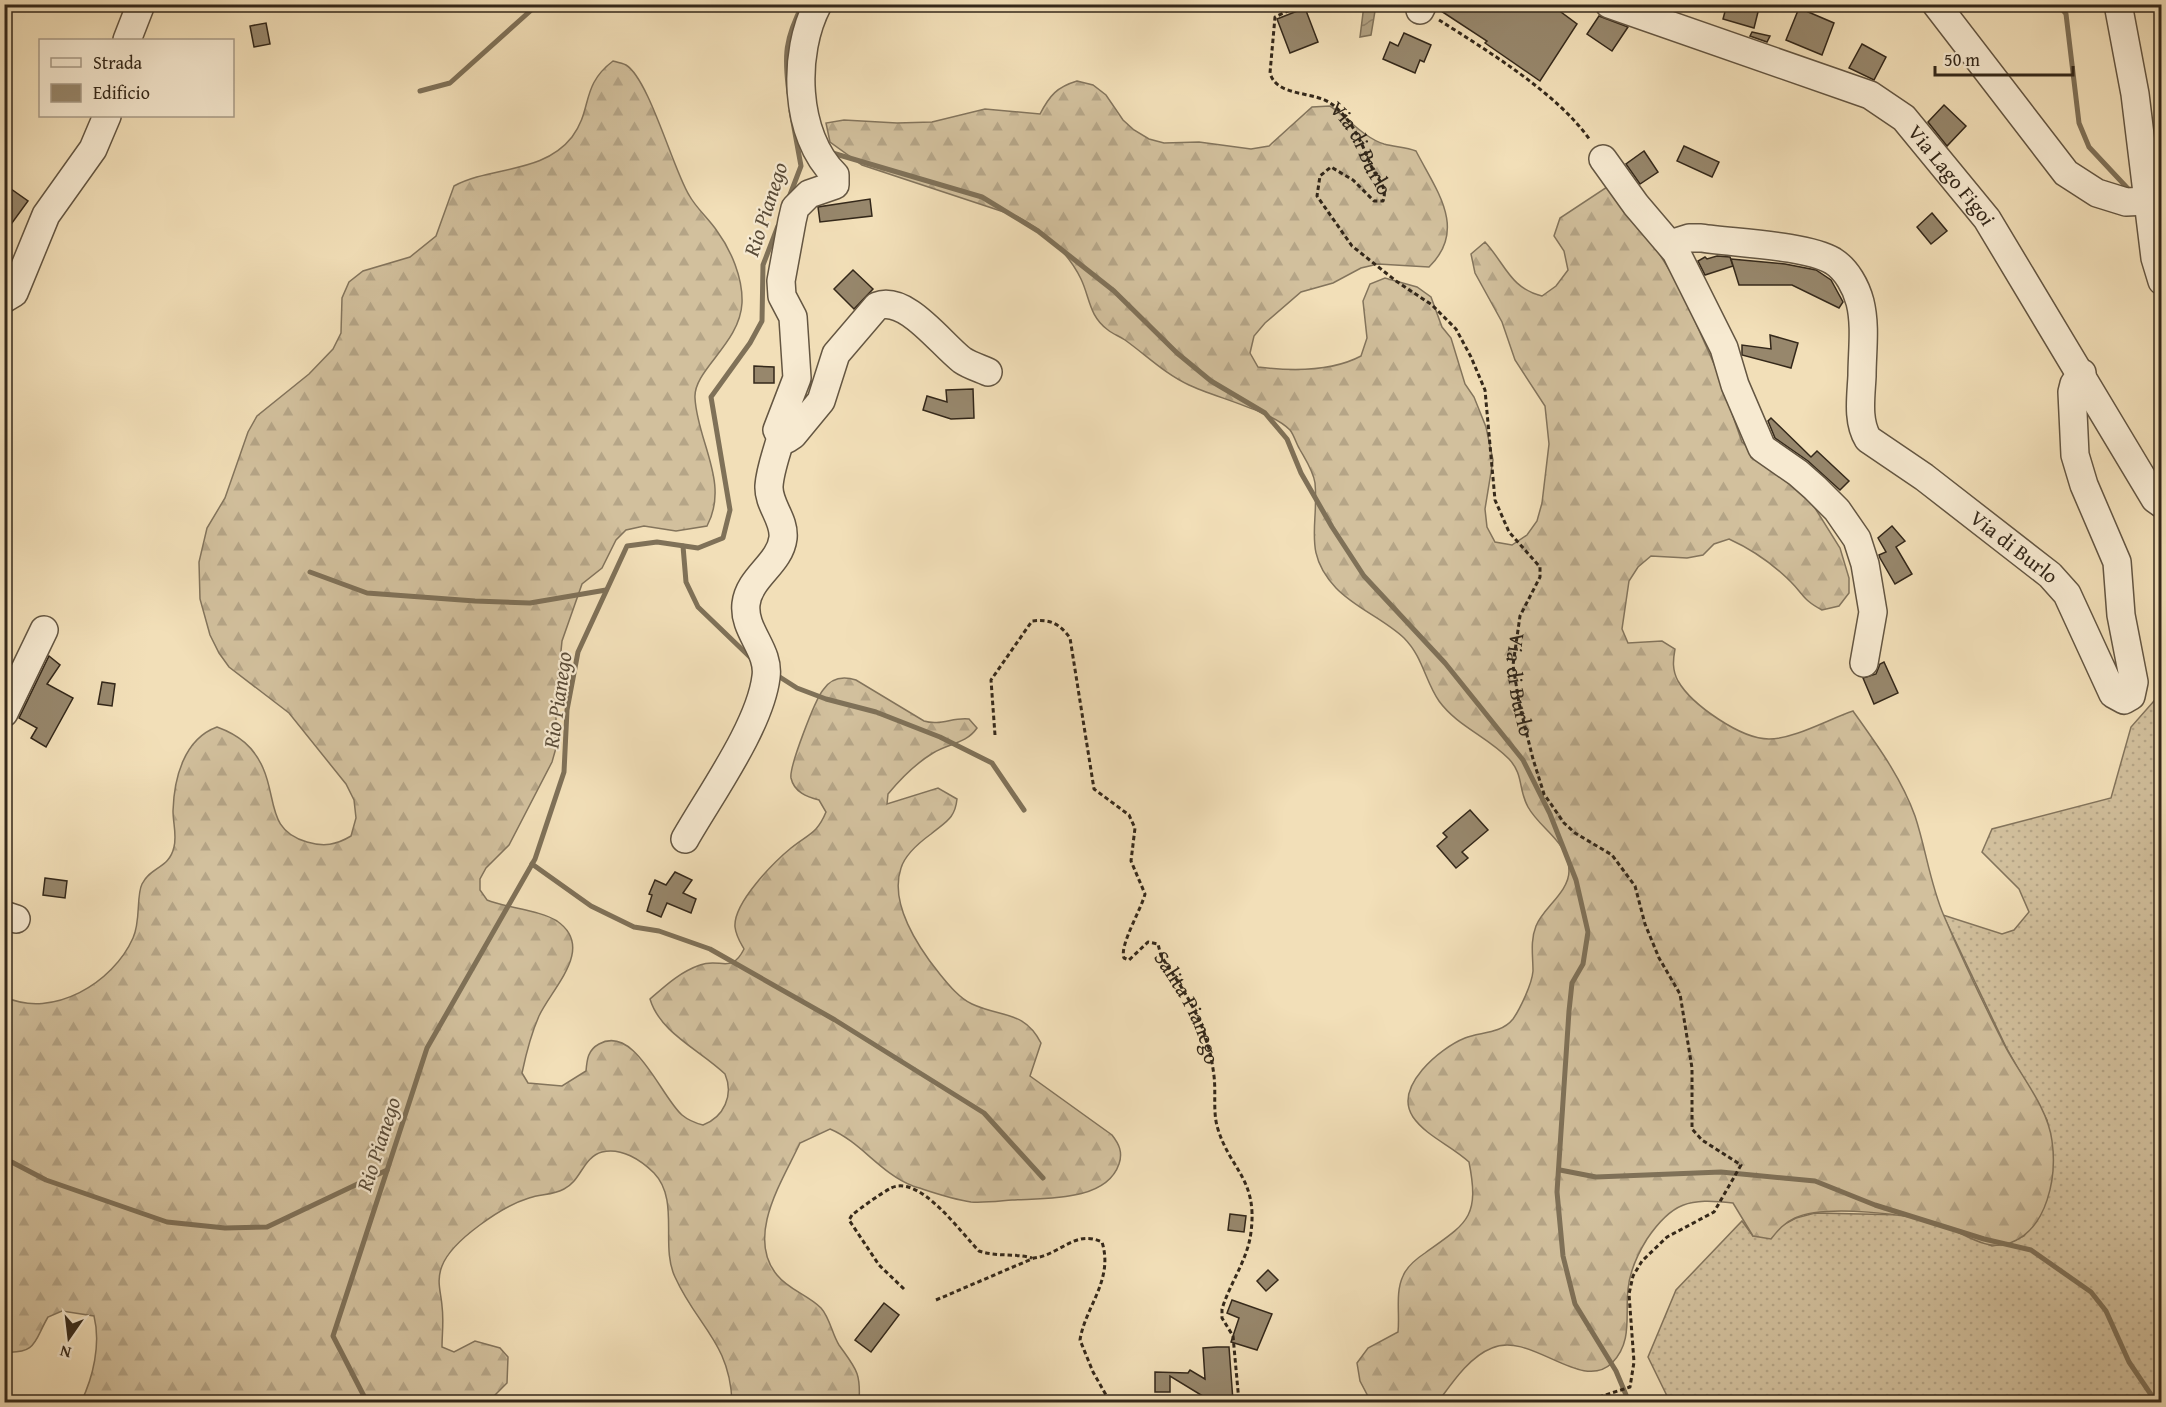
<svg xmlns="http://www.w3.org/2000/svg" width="2166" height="1407" viewBox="0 0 2166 1407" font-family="'Gentium Book Plus',serif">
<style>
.grass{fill:url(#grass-dots);stroke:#83745c;stroke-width:1.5}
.forest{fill:url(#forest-firs);stroke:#83745c;stroke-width:1.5}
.water{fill:url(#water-waves);stroke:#7f7158;stroke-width:1.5}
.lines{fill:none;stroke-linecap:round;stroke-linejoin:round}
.stream{stroke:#7f7158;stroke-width:5}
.building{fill:#97876c;stroke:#34281a;stroke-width:1.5}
.minor-casing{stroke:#645642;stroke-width:30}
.path{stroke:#34281a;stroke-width:3;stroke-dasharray:4.5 3;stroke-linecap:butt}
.minor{stroke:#f7ead1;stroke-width:27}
.labels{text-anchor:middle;stroke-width:4.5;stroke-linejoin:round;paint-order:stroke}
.street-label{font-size:21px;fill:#34281a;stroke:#f7ead1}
.water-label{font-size:22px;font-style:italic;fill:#5a4c39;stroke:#f7ead1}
</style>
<defs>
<pattern id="grass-dots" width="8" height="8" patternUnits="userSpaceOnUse" patternTransform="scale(1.5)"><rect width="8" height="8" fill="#d2c09d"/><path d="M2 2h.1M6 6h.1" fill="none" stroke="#b5a587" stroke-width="1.8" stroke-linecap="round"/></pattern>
<pattern id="forest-firs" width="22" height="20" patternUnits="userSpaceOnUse" patternTransform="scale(1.5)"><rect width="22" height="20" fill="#d2c09d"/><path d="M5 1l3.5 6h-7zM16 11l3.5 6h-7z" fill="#b5a587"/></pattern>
<pattern id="water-waves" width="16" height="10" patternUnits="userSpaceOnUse" patternTransform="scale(1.5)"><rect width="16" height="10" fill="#b1a182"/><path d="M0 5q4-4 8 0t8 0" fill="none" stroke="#91836a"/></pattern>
</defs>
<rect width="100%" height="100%" fill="#f2dfb8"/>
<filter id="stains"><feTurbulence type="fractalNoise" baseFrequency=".00333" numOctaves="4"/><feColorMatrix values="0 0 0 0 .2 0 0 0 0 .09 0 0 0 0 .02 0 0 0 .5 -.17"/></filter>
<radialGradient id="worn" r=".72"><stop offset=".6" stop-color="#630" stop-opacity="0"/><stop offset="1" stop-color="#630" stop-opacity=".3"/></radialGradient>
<!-- grass -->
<path class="grass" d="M2161 693V1402H1670L1648 1357 1676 1290 1742 1221 1753 1236 1781 1226 1796 1218 1815 1213 1906 1215 1942 1225 1992 1246 2009 1243 2024 1236 2035 1222 2053 1155 2047 1120 2006 1047 1943 915 2002 934 2014 930 2029 912 2019 889 1982 852 1992 829 2111 798 2131 727Z"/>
<!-- forest -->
<g class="forest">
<path d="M613 61C617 62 622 63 626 65 649 79 673 169 689 195 696 208 709 219 717 231 731 250 743 278 742 303 740 344 693 370 695 398 697 441 730 483 707 526L676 531 644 526 626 530 616 540 602 568 582 584 562 641 556 701V748L552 762 509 845 486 868 480 879V890L487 900C506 908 540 910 557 921 596 948 552 988 539 1016 531 1034 526 1054 522 1073L528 1083 562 1086 586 1071C587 1059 588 1050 599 1044 635 1024 661 1097 682 1115 688 1120 695 1123 703 1125 724 1117 734 1095 725 1074 700 1050 660 1033 650 999 666 985 680 972 700 965 720 957 731 975 744 949 740 942 736 936 735 927 733 903 774 862 791 848 808 834 817 834 826 812L819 800C807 797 794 792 791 778 789 767 815 700 823 690 831 678 843 676 856 680L924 721C940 726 953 717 969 719L977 728C966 744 949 743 933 753 915 764 902 777 888 794L887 804 938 788 957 799C955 819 945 822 931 834 920 842 905 855 901 868 889 903 918 947 939 973 948 984 959 998 972 1004 1002 1018 1024 1010 1041 1043L1030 1076 1112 1135C1119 1144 1123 1152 1119 1164 1106 1202 1045 1198 1012 1200 999 1201 984 1203 971 1202 951 1199 932 1192 913 1186 881 1174 861 1142 830 1129L800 1143C783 1180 745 1236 777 1275 789 1290 808 1295 821 1308 830 1318 832 1334 839 1345 856 1369 861 1372 859 1402H732C730 1343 697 1326 675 1277 660 1246 680 1200 654 1173 641 1160 621 1147 602 1152 583 1157 581 1181 564 1189 553 1195 541 1194 529 1198 503 1206 452 1240 442 1266 436 1281 441 1292 442 1306 444 1320 442 1334 442 1347L454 1352 475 1341 500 1348 508 1357 507 1383 488 1402H81C93 1378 101 1344 94 1316L62 1311 48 1317C34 1341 37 1354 5 1352V997C53 1019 113 983 133 938 141 921 136 896 142 884 151 866 169 869 174 847 177 835 173 823 173 811 174 778 184 739 217 727 239 735 254 747 263 768 277 799 267 831 307 842 324 847 336 845 351 836L356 818 354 800 346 784 289 713 229 667 219 653 210 635 200 599 199 562 207 528 225 498 248 432 257 416 309 374 333 349 341 333 342 298 349 282 363 271 410 257 436 236 454 186C491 166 543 174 572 137 593 109 580 86 613 61Z"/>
<path d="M1077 81 1093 85 1106 95 1123 120 1134 130 1149 139 1164 143 1199 142 1251 149 1269 146 1312 107 1330 106C1347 117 1364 138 1384 144 1395 147 1406 147 1416 151 1436 190 1468 229 1429 267L1378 264 1361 268 1333 283 1301 292 1265 323 1254 336 1250 353 1258 367C1291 371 1331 372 1361 356L1367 338 1363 301 1370 284 1385 278 1417 287 1431 297 1442 327 1451 338 1465 384 1474 397 1486 427 1493 460 1485 509 1487 527 1495 542 1512 545 1527 535 1537 521 1542 503 1549 444 1545 406 1515 360 1502 322 1475 273 1471 254 1485 242C1506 265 1510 288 1542 296L1556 286 1568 270 1564 251 1554 236 1560 218 1607 187 1643 228 1679 285 1718 373 1742 442 1793 483 1815 508 1840 548 1849 578V593L1839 606 1822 610C1803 600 1804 595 1791 582 1773 564 1751 549 1729 539L1714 544 1703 555 1687 558 1651 556 1638 567 1629 581 1622 629 1628 643 1662 641 1675 649C1673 660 1672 670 1678 681 1692 705 1741 739 1769 739 1794 739 1829 719 1853 711 1877 745 1901 777 1915 816 1926 849 1930 884 1944 916 1963 961 1984 1005 2006 1048 2021 1076 2048 1108 2052 1141 2057 1176 2048 1229 2010 1243 1986 1252 1964 1233 1942 1225 1911 1214 1825 1204 1795 1218 1784 1223 1778 1230 1771 1239L1753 1236 1733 1203C1689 1198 1672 1202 1647 1239 1637 1255 1630 1270 1628 1289 1625 1315 1633 1342 1612 1363 1581 1393 1531 1331 1492 1348 1469 1357 1452 1383 1438 1402H1371L1360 1381 1357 1363 1368 1348 1398 1332C1400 1314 1395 1293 1403 1276 1407 1266 1416 1259 1425 1253 1467 1223 1480 1218 1469 1162 1452 1146 1426 1136 1413 1117 1393 1087 1440 1048 1465 1038 1480 1032 1501 1034 1513 1019 1520 1009 1532 984 1533 971 1533 956 1530 941 1536 926 1543 908 1569 892 1569 871 1569 842 1540 829 1528 807 1518 789 1524 775 1509 759 1488 737 1457 726 1439 701 1425 681 1423 657 1404 638 1384 619 1355 608 1336 588 1302 552 1319 526 1315 483 1313 470 1305 459 1299 448 1296 443 1294 435 1290 430 1272 411 1214 397 1189 385 1165 374 1146 355 1125 340 1119 336 1113 334 1108 330 1089 316 1090 298 1081 279 1068 252 1043 230 1016 216L862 165 830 142 826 123 844 120 897 123 932 122 985 109 1040 114C1050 95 1057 87 1077 81Z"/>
</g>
<!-- water -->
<path class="water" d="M1364 5H1376L1371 35 1360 37Z"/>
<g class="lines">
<!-- stream -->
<g class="stream">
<path d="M2058 4 2066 14 2079 123 2089 147 2132 193"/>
<path d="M420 91 450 83 538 4"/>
<path d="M789 93C784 55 785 39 803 4"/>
<path d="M829 152 982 197 1038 231 1114 291 1177 353 1211 381 1265 413 1287 439 1301 473 1332 527 1364 576 1445 663 1523 760 1550 814 1576 880 1588 932 1583 964 1572 983 1569 1011 1557 1192 1563 1256 1575 1304 1616 1371 1629 1402"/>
<path d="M788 200 801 166 791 111"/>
<path d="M683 546 686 582 698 607 752 659"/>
<path d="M310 572 367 593 475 601 530 603 606 590"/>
<path d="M775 674 797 688 826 699 876 712 940 737 992 763 1024 810"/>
<path d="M532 864 591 906 634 927 659 931 710 949 835 1020 984 1113 1043 1178"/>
<path d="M4 1158 46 1180 167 1222 225 1228 267 1227 387 1170"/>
<path d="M1560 1170 1596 1177 1721 1172 1815 1181 1875 1205 1984 1239 2031 1250 2091 1292 2106 1311 2129 1362 2156 1402"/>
<path d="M367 1402 333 1336 427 1048 535 859 564 772 567 710 578 652 627 546 657 542 698 548 723 538 730 510 711 397 750 343 762 321 763 265 778 226"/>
</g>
</g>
<!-- building -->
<g class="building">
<path d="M1438 4H1550L1577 24 1540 81 1485 43 1487 41 1438 9Z"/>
<path d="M1727 4H1760L1754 28 1723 19Z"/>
<path d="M1305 8 1318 42 1290 53 1277 19Z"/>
<path d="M1799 8 1834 23 1822 55 1786 40Z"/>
<path d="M1599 16 1628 27 1612 51 1587 34Z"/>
<path d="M266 23 270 44 254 47 250 26Z"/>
<path d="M1752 32 1770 36 1767 42 1750 36Z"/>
<path d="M1404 33 1431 45 1424 62 1420 60 1415 73 1383 59 1390 42 1398 46Z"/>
<path d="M1862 44 1886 57 1874 80 1849 68Z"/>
<path d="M1944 105 1966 126 1947 146 1928 122Z"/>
<path d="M1684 146 1719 162 1712 177 1677 161Z"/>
<path d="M1644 151 1658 172 1640 184 1626 164Z"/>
<path d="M4 184 28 201 4 234Z"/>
<path d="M870 199 872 216 820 222 818 207Z"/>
<path d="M1932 213 1947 231 1931 244 1917 227Z"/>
<path d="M1717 256 1730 257 1733 266 1705 275 1698 261 1705 257 1707 259Z"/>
<path d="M1731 259 1785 264 1816 270 1831 280 1843 302 1839 308 1792 285H1739Z"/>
<path d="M853 270 873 289 854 309 834 289Z"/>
<path d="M1770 335 1798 343 1791 368 1742 355V345L1771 349Z"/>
<path d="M754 366 774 367V383H754Z"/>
<path d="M973 389 974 418 951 419 923 410 927 396 947 402 946 390Z"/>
<path d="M1771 418 1811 457 1817 451 1849 481 1840 490 1808 461 1775 438 1768 421Z"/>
<path d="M1892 526 1905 541 1896 547 1912 574 1895 584 1880 558 1879 555 1886 552 1878 538Z"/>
<path d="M49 656 60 665 47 684 73 698 46 747 31 738 37 728 19 718Z"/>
<path d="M1884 662 1898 693 1874 704 1863 678 1876 674 1880 664Z"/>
<path d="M102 682 115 684 112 706 98 704Z"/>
<path d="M1470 810 1488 830 1462 852 1468 858 1456 868 1437 846 1447 837 1443 833Z"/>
<path d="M675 872 692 880 683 893 696 899 691 913 667 903 661 917 647 911 652 895 649 894 655 880 666 885Z"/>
<path d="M45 878 67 881 65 898 43 895Z"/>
<path d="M1230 1214 1246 1216 1244 1232 1228 1230Z"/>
<path d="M1268 1270 1278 1280 1266 1291 1257 1281Z"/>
<path d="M1232 1300 1272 1314 1257 1350 1231 1342 1239 1318 1227 1313Z"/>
<path d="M884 1303 899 1315 871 1352 855 1340Z"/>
<path d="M1217 1347H1229L1233 1401 1206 1402V1398L1170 1376V1392H1155V1372L1188 1373 1190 1370 1205 1379 1203 1348Z"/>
</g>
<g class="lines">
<!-- minor casing -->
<g class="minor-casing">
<g id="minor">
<path d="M818 4C792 53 794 135 835 175V185L809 194 795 208 792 221 781 281 782 296 793 317 797 378 777 430 781 437 787 439 793 435 821 401 836 354 877 306C906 295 940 343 962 360 969 365 979 368 988 372"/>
<path id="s3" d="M1609 4 1870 95 1904 118 1987 219 2155 499 2162 504"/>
<path d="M1936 4 2066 173 2097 193 2126 202 2148 201"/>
<path d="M2118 4 2135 94 2155 258 2162 281"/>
<path d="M1420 10 1423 4"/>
<path d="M127 40 141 4"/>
<path d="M1603 159 1636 205 1676 252 1724 348 1735 385 1762 448 1798 473 1815 488 1837 510 1857 539 1865 564 1873 612 1864 663"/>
<path id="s4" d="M1670 244 1689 238H1701C1734 243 1806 245 1833 261 1847 270 1856 287 1860 302 1866 326 1862 352 1862 376 1861 397 1857 421 1868 439L1924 477 2050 575 2067 594 2113 694 2124 700 2131 696 2134 682 2121 615 2117 562 2084 485 2075 455 2072 392 2074 384 2082 373"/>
<path d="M4 299 14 293 46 215 93 149 107 116"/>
<path d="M4 713 44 630"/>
<path d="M685 839C710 795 760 726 766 677 770 650 743 631 746 604 749 577 780 564 783 538 785 519 768 505 769 486 770 470 777 452 781 437"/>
<path d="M4 915 16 919"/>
</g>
</g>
<!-- path -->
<g class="path">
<path id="s1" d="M1303 4 1275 17 1270 73C1277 98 1315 90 1333 105 1354 122 1362 144 1372 168 1378 180 1388 187 1383 201H1374L1353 180 1331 167 1320 176 1317 196 1352 246 1396 281 1432 305 1456 329 1471 357 1485 390 1495 500 1509 532 1540 567V577L1520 616 1513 665 1519 703 1533 759 1544 794 1564 823 1575 833 1612 855 1635 886 1645 924 1659 958 1680 994 1692 1068V1129L1702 1140 1741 1165 1714 1212 1667 1237 1642 1261 1633 1276 1629 1294 1634 1362 1630 1387 1584 1402"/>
<path d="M1318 4 1334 9 1350 4"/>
<path d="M1439 20C1488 51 1558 94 1590 140"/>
<path id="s2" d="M995 735 991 680 1032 621C1050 619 1059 623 1070 638L1094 789 1129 815 1135 828 1131 861 1145 894C1141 910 1119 946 1124 958L1129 960 1148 942 1158 944 1161 956C1189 998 1208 1026 1214 1076 1216 1092 1213 1110 1217 1126 1229 1169 1258 1178 1251 1232 1248 1259 1230 1283 1222 1309V1318L1233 1336 1239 1402"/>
<path d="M904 1289 879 1265 849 1220 852 1215C862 1207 880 1194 891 1188 920 1174 961 1233 979 1251 996 1257 1014 1253 1032 1258"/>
<path d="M936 1300 1034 1258C1060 1255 1075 1229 1102 1242 1114 1280 1085 1307 1080 1340L1093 1372 1110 1402"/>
</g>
<!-- minor -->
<use href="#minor" class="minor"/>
</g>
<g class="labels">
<!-- street labels -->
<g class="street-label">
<text dy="7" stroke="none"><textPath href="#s1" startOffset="213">Via di Burlo</textPath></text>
<text dy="7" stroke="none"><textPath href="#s3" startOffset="392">Via Lago Figoi</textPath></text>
<text dy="7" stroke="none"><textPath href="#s4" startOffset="537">Via di Burlo</textPath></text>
<text dy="7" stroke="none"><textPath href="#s1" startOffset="948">Via di Burlo</textPath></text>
<text dy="7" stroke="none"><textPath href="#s2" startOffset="632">Salita Pianego</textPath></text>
</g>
<!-- water labels -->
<g class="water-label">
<text transform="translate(765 209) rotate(-72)" y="8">Rio Pianego</text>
<text transform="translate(557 700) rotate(-82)" y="8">Rio Pianego</text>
<text transform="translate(378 1144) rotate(-72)" y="8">Rio Pianego</text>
</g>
</g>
<!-- margin -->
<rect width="2166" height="1407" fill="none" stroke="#f2dfb8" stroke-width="24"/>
<rect x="6" y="6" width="2154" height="1395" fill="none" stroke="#34281a" stroke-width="3"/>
<rect x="12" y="12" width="2142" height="1383" fill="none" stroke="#34281a" stroke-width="1.5"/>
<!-- legend -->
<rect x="39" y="39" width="195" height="78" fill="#f7ead1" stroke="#a99c88" stroke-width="1.5"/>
<rect x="51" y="58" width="30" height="9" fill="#f7ead1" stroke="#a99c88" stroke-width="1.5"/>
<text x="93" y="69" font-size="18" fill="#34281a">Strada</text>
<rect x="51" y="84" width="30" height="18" fill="#97876c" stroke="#a99c88" stroke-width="1.5"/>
<text x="93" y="99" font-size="18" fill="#34281a">Edificio</text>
<!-- north arrow -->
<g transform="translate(69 1338) rotate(194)" stroke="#f7ead1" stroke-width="4.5" paint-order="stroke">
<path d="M0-4.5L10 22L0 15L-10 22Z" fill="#34281a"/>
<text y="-9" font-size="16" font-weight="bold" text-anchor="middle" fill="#34281a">N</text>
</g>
<!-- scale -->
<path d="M1935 66v9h138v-9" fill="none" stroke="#34281a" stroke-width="3"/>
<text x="1944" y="66" font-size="18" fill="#34281a" stroke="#f7ead1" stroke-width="4.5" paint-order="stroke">50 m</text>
<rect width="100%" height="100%" filter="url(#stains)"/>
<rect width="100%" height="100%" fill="url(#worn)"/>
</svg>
